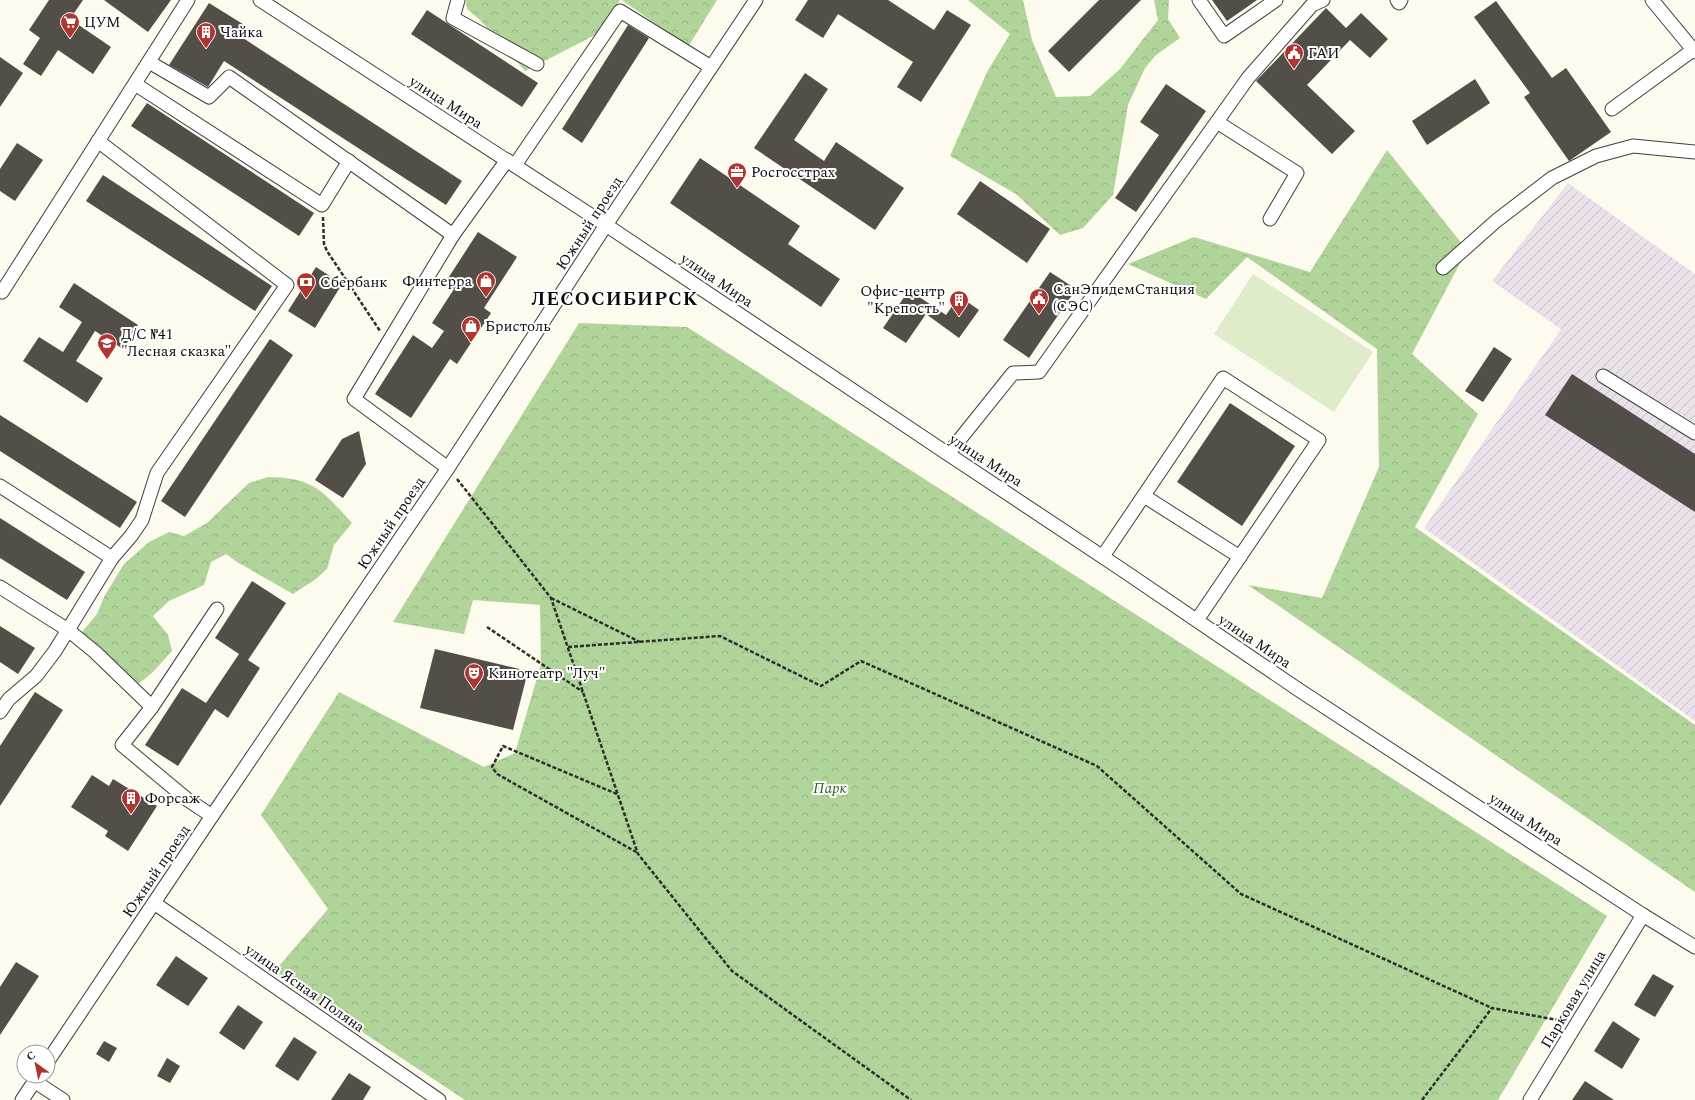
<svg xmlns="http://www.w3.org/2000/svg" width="1695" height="1100" viewBox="0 0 1695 1100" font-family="Spectral,serif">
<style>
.industrial{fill:url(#industrial-furrows)}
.forest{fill:url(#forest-crowns)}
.pitch{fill:#deecca}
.building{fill:#544e49}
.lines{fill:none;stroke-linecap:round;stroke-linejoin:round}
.minor-casing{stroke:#3f3f3f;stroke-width:15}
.path{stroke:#2e2e2e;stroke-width:2.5;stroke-dasharray:4 2;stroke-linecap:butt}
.minor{stroke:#fff;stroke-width:13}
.labels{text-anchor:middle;stroke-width:4;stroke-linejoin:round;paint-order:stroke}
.poi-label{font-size:15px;fill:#0c0c0c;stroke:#fff;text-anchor:start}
.street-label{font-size:15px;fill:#0c0c0c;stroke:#fff}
.park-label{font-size:15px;font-style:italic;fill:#2a5d23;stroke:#fff}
.district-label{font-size:19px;font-weight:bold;letter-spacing:1px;fill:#0c0c0c;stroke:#fff}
</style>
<defs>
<pattern id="industrial-furrows" width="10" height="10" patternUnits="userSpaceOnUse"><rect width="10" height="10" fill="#eae1ea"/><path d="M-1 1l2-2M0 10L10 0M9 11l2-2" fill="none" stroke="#c8c0c8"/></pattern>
<pattern id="forest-crowns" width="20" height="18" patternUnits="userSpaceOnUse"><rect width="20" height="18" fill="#b0d49a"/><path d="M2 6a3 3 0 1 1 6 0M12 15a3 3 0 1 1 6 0" fill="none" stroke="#96b584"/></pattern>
</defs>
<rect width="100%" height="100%" fill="#fdfbed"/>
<!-- industrial -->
<path class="industrial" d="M1568 183 1695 274V721L1424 528 1561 329 1492 281Z"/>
<!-- forest -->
<g class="forest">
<path d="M466 0H620L597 34 525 71 480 20 467 9Z"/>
<path d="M622 0H717L688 47Z"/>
<path d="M968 0H1023L1032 40 1056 97 1090 96 1120 69 1158 20 1154 0H1169L1168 19 1180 38 1156 55 1145 68 1128 105 1113 195 1083 228 1060 235 1016 194 950 156 987 72 1010 34Z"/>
<path d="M1387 150 1467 250 1412 354 1478 414 1415 527 1695 725V892L1248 585 1322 598 1379 467 1377 349 1247 257 1206 299 1128 264 1194 237 1310 272Z"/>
<path d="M579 323 687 327 1607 916 1498 1100H465L273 973 328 909 261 815 339 692 484 767 515 753 541 664 540 605 473 600 464 634 393 622Z"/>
<path d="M268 477C313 477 324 492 352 523L334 545 327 569 316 579 293 594 237 562 226 554 211 562 204 585 169 601 153 616 168 635 172 651 152 673 132 689 86 645 82 632 97 614 105 595 124 564 149 542 169 532 184 536 207 523 249 483Z"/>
</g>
<!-- pitch -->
<path class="pitch" d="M1253 274 1373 352 1334 412 1214 334Z"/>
<!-- building -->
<g class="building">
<path d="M49 0H83L70 19 111 47 93 74 58 50 41 76 23 64 40 38 29 30Z"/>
<path d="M104 0H171L148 32Z"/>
<path d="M808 0H888L934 30 947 10 971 25 921 102 897 87 913 62 838 14 823 38 795 20Z"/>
<path d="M1099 0H1141L1069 72 1048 51Z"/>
<path d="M1212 0H1257L1227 21Z"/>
<path d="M1496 1 1552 78 1566 68 1611 132 1569 161 1524 97 1530 93 1474 17Z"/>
<path d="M209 3 246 26 240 36 462 181 446 205 224 61 208 87 169 65Z"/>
<path d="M1326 8 1346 28 1361 13 1388 39 1370 58 1350 40 1307 85 1355 131 1332 154 1256 81Z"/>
<path d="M427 10 538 83 522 107 411 34Z"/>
<path d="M628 25 649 38 582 143 562 129Z"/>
<path d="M0 57 23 73 0 107Z"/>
<path d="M805 73 828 89 794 140 824 161 836 142 904 188 875 230 754 148Z"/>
<path d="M1475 79 1490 103 1427 145 1412 121Z"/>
<path d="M1166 84 1206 111 1136 212 1115 198 1159 135 1140 122Z"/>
<path d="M147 103 314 213 299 236 131 126Z"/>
<path d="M17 143 43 160 15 201 0 191V169Z"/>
<path d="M700 158 800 226 788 244 840 279 821 307 670 203Z"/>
<path d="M103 175 272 286 255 311 86 201Z"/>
<path d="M980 181 1050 229 1027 263 957 214Z"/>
<path d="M478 232 517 257 484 308 491 313 457 364 450 359 411 418 375 394 413 335 432 348 444 331 432 323 454 289 445 283Z"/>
<path d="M316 267 342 284 315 328 288 311Z"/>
<path d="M1050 272 1076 289 1029 358 1003 340Z"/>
<path d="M74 283 138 325 123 349 95 331 76 361 103 378 87 403 23 361 39 337 63 352 82 322 59 307Z"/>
<path d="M909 290 946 315 959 296 979 310 959 338 926 314 906 343 883 328Z"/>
<path d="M270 339 293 355 185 517 161 501Z"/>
<path d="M1494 347 1512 359 1483 402 1465 391Z"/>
<path d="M1572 374 1695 454V512L1545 415Z"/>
<path d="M1230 403 1295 446 1242 526 1177 482Z"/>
<path d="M0 415 137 502 120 528 0 451Z"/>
<path d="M359 431 366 464 343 498 315 480 342 439Z"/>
<path d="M0 518 85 572 67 600 0 558Z"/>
<path d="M252 581 286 603 248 660 260 668 228 718 215 709 178 766 145 745 182 688 206 703 239 654 215 638Z"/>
<path d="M0 626 35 648 18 674 0 662Z"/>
<path d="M435 649 528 671 513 730 420 708Z"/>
<path d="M35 692 63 710 0 806V746Z"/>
<path d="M92 775 109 786 113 779 157 806 128 851 105 836 108 831 71 807Z"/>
<path d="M176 956 208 978 188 1006 156 985Z"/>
<path d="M16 962 39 976 0 1035V987Z"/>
<path d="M1653 974 1674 986 1655 1017 1634 1005Z"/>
<path d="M238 1005 263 1022 244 1050 219 1033Z"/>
<path d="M1613 1021 1640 1039 1622 1069 1594 1051Z"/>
<path d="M294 1037 317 1052 298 1081 275 1066Z"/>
<path d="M104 1041 117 1048 109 1062 96 1054Z"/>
<path d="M167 1058 180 1066 170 1083 157 1076Z"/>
<path d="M349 1073 371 1087 363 1100H331Z"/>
<path d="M1585 1081 1614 1100H1572Z"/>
</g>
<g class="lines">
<!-- minor casing -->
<g class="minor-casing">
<g id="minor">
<path d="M260 0 606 225 948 454 1121 569 1299 690 1643 915 1695 947"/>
<path d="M458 0 453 18 537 64"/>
<path d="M1199 0 1224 36 1276 0"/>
<path d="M1397 0 1399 3 1401 0"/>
<path d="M1652 0 1695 52"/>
<path d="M149 62 209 97 229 77 453 235 507 160"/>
<path d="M135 84 322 205 349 161"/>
<path d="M1612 109 1693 50"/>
<path d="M1217 122 1297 173 1270 219"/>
<path d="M515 165 620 11 711 67"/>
<path d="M1443 268 1496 221 1552 178 1596 156 1633 146 1695 152"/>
<path d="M0 291 2 292 188 0"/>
<path d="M1603 376 1695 433"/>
<path d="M948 454 1013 373 1039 372 1248 78 1312 5 1323 0"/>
<path d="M448 468 354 399 453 235"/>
<path d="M0 486 112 558"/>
<path d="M1144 496 1240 557"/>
<path d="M1103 556 1223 378 1319 440 1197 620"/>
<path d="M0 587 68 630 95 652 152 707 122 745 188 800 212 816"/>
<path d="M152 707 217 609"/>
<path d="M0 712 9 699 36 676 55 651 112 558 131 536 142 520 157 473 287 285 98 141"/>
<path d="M154 903 439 1100"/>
<path d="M48 1061 212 816 448 468 606 225 756 0"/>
<path d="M34 1081 63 1100"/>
<path d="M22 1100 38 1076"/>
<path d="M1530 1100 1643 915"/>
</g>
</g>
<!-- path -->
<g class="path">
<path d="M323 217 324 244 327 251 380 331"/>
<path d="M457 479 551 598 638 854 732 971 911 1100"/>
<path d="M551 598 640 642"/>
<path d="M487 627 583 692"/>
<path d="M568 647 720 636 821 686 861 661 1097 766 1241 894 1492 1008"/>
<path d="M617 794 503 746 492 767 497 774 638 853"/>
<path d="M1422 1100 1492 1008 1563 1021"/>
</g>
<!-- minor -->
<use href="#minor" class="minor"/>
</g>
<!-- icons -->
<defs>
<g id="supermarket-pin" transform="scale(1)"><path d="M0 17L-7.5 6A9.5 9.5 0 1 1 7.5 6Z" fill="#af3531" stroke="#fff"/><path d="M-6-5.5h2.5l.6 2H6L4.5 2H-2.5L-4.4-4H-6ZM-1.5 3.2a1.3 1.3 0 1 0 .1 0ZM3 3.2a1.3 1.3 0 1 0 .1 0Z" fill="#fff"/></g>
<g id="building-pin" transform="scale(1)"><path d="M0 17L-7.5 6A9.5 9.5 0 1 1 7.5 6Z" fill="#af3531" stroke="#fff"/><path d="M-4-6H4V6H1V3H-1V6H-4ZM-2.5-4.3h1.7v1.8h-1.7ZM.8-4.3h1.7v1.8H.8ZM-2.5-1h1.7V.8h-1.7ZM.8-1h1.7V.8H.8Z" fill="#fff"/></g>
<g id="civic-pin" transform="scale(1)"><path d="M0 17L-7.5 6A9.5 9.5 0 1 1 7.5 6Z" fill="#af3531" stroke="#fff"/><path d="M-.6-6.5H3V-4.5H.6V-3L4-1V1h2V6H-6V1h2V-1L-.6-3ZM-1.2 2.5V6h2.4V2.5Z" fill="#fff"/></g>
<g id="office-pin" transform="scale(1)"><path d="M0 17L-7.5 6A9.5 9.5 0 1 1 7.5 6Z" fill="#af3531" stroke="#fff"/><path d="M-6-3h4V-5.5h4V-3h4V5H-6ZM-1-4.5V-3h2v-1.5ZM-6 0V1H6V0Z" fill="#fff"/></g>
<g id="shop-pin" transform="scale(1)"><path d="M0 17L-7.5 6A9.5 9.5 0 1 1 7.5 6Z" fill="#af3531" stroke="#fff"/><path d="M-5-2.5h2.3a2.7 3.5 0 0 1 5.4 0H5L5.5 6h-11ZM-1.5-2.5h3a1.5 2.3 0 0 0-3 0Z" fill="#fff"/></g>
<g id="bank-pin" transform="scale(1)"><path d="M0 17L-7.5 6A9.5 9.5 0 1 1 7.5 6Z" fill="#af3531" stroke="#fff"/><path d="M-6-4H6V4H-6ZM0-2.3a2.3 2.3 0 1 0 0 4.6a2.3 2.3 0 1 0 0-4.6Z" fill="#fff"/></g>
<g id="school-pin" transform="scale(1)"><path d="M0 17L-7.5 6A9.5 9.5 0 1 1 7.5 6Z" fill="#af3531" stroke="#fff"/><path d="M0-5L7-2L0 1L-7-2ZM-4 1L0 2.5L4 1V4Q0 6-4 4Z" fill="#fff"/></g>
<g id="theatre-pin" transform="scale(1)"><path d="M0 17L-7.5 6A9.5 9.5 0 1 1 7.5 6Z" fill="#af3531" stroke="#fff"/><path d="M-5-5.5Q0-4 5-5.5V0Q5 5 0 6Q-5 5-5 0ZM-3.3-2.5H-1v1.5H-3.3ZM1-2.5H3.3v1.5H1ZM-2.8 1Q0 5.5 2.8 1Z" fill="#fff"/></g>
</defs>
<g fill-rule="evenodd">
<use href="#supermarket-pin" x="70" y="22"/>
<use href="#building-pin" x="206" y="32"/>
<use href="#civic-pin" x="1294" y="53"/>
<use href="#office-pin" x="737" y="172"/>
<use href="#shop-pin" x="486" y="281"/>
<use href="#bank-pin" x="306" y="282"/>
<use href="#civic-pin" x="1039" y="298"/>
<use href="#building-pin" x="959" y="300"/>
<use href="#shop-pin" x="471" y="326"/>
<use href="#school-pin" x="107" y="343"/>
<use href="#theatre-pin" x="474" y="673"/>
<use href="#building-pin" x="131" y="798"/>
</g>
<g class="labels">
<!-- poi labels -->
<g class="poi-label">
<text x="84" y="27">ЦУМ</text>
<text x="220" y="37">Чайка</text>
<text x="1308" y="58">ГАИ</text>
<text x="751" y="177">Росгосстрах</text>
<text x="472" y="286" text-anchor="end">Финтерра</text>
<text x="320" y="287">Сбербанк</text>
<text x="1053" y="294">СанЭпидемСтанция<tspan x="1053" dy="17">(СЭС)</tspan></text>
<text x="945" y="296" text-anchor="end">Офис-центр<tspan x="945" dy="17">"Крепость"</tspan></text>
<text x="485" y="331">Бристоль</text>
<text x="121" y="339">Д/С №41<tspan x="121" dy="17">"Лесная сказка"</tspan></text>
<text x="488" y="678">Кинотеатр "Луч"</text>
<text x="145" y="803">Форсаж</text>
</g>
<!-- street labels -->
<g class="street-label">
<text transform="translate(446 102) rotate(33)" y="5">улица Мира</text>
<text transform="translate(589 223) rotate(-57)" y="5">Южный проезд</text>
<text transform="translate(717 280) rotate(34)" y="5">улица Мира</text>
<text transform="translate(986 460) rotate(33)" y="5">улица Мира</text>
<text transform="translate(391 523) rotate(-56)" y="5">Южный проезд</text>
<text transform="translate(1255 641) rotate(34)" y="5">улица Мира</text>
<text transform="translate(1526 819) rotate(33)" y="5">улица Мира</text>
<text transform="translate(156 871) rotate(-56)" y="5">Южный проезд</text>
<text transform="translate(305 988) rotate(35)" y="5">улица Ясная Поляна</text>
<text transform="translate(1573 999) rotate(-59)" y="5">Парковая улица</text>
</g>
<!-- park labels -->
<g class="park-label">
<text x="830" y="793">Парк</text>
</g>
<!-- district labels -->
<g class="district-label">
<text x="615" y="305">ЛЕСОСИБИРСК</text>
</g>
</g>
<!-- north arrow -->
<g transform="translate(36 1064) rotate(327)"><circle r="19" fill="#ffffff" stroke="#9e9e9e"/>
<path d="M0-3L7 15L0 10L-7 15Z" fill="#af3531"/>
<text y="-6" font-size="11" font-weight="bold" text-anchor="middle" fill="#0c0c0c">С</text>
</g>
</svg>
